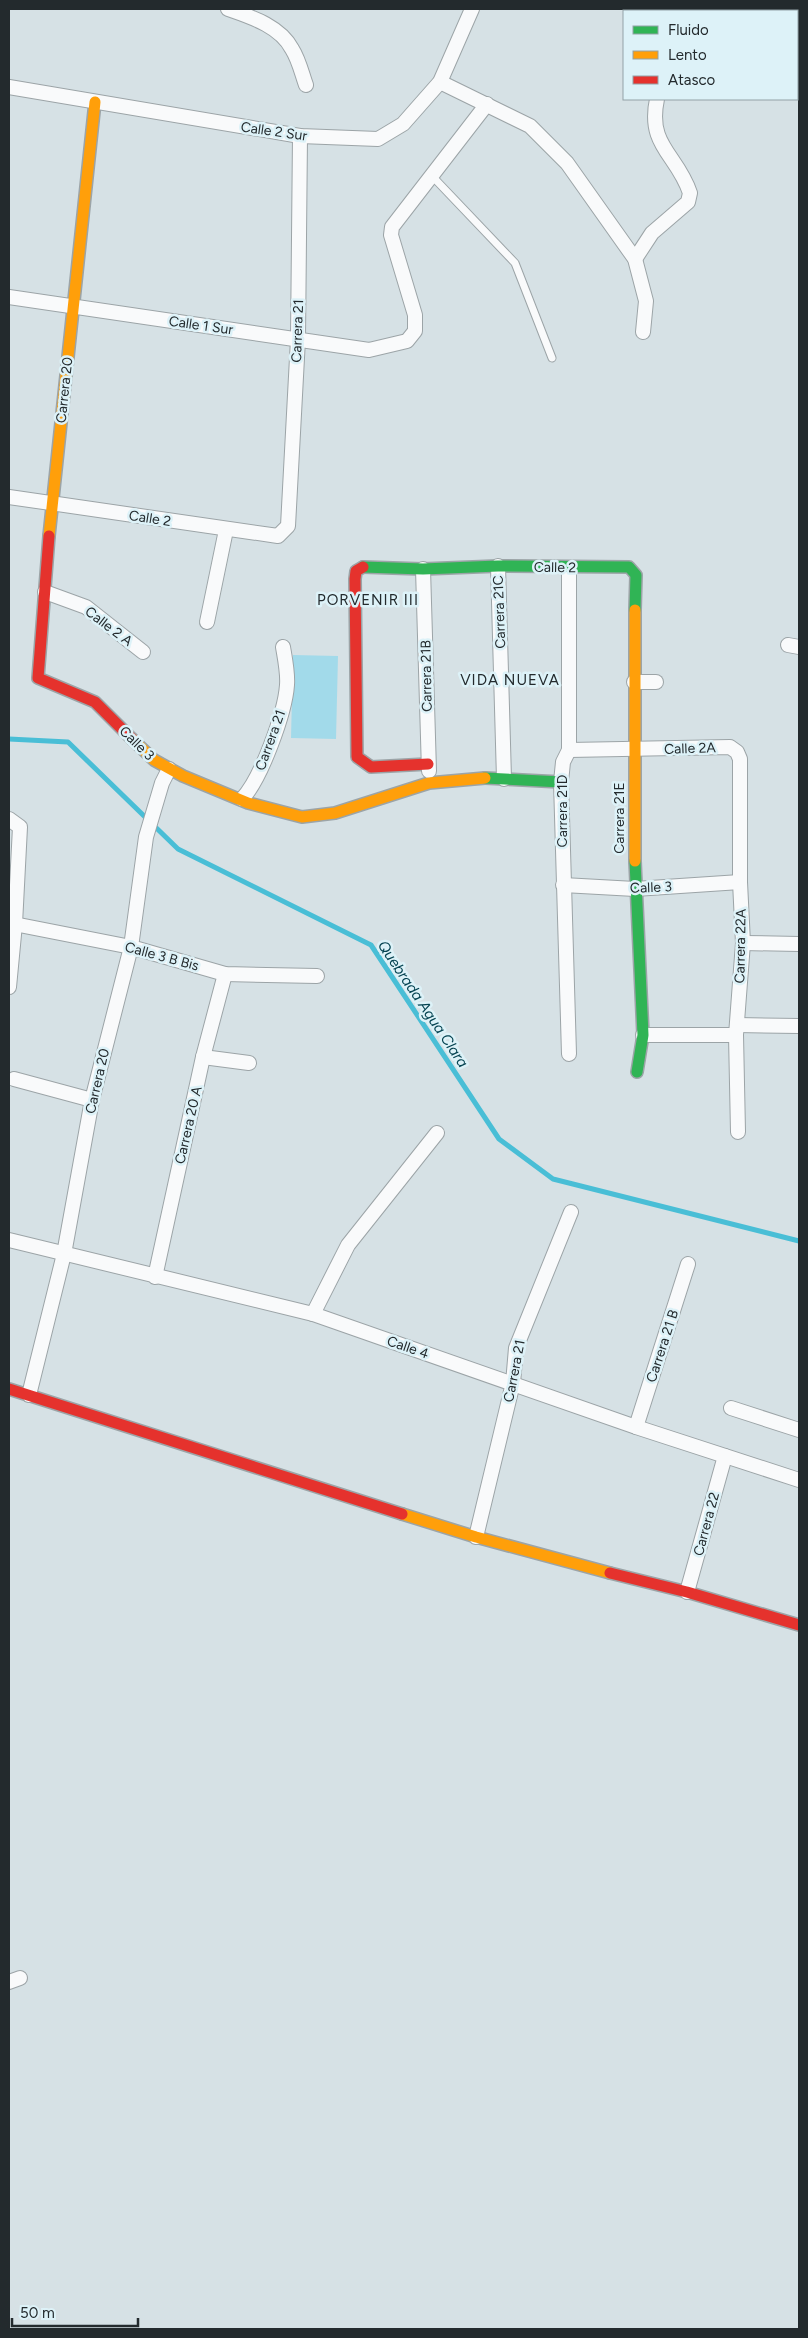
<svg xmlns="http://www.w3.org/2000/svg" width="808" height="2338" viewBox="0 0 808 2338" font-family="Figtree,sans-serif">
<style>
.garden{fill:#a2daea}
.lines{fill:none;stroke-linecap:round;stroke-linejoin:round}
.stream{stroke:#49bed6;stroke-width:5}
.lane-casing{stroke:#9ca4a7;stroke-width:9}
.street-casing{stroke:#9ca4a7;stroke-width:16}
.fast-casing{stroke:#9ca4a7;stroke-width:14}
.slow-casing{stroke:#9ca4a7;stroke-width:14}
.jam-casing{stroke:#9ca4a7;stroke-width:14}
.lane{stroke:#f9fafb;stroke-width:7}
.street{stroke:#f9fafb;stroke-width:14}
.fast{stroke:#30b455;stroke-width:11}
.slow{stroke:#ff9f0a;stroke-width:11}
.jam{stroke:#e5322d;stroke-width:11}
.labels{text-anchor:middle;stroke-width:5;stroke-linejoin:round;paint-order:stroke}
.street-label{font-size:14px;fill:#232a2d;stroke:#ddf2f8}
.neighbourhood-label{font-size:15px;letter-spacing:1px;fill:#232a2d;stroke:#ddf2f8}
.water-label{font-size:15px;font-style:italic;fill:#064452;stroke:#ddf2f8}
</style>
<rect width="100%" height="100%" fill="#d6e1e5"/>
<!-- garden -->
<path class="garden" d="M293 655 338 656 336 739 291 738Z"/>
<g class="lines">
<!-- stream -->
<path class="stream" d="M9 739 68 742 178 849 371 945 499 1139 553 1179 799 1241"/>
<!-- lane casing -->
<g class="lane-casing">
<path id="lane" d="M433 177 515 263 552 358"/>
</g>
<!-- street casing -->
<g class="street-casing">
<g id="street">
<path d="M228 9C251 17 280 26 292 49 299 60 302 74 306 85"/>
<path d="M440 82 530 126 567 163 635 259 646 301 643 332"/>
<path d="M9 87 300 136 378 139 403 124 440 82 472 9"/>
<path d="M635 259 652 233 688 202 690 193C677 154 647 146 657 99"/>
<path d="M9 297 369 350 407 341 415 331V315L391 235 392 227 487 104"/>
<path d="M9 497 278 536 288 526 298 339 300 136"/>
<path d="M498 566 504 779"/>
<path d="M569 568V750L563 762 561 782 569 1054"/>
<path d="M423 569 429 771"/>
<path d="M45 592 86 607 143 652"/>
<path d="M207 622 226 530"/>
<path d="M788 645 799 647"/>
<path d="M634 682H656"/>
<path d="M569 750 730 747 737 752 740 759V882L743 943 736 1035 738 1132"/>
<path d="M242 799C261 779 285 713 287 685 288 673 285 659 283 647"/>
<path d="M9 819 20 827 15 924 9 987"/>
<path d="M563 885 635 889 740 882"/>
<path d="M9 923 131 947 225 974 317 976"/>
<path d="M743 943 799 944"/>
<path d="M737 1025 799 1026"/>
<path d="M643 1035H736"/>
<path d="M203 1057 249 1063"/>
<path d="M14 1079 92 1100"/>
<path d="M9 1240 313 1314 636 1427 799 1480"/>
<path d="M155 1277 203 1057 225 974"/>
<path d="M313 1314 348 1245 437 1133"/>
<path d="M29 1395 64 1254 92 1100 131 947 146 837 162 783 169 769"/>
<path d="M731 1408 799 1430"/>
<path d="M636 1427 688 1264"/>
<path d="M476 1537 513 1383 516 1348 571 1212"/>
<path d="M687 1592 725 1456"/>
<path d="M9 1982 20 1978"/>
</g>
</g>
<!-- fast casing -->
<g class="fast-casing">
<g id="fast">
<path d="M363 567 423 569 498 566 629 567 636 575 635 610"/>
<path d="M485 778 561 782"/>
<path d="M635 861 643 1035 637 1072"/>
</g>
</g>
<!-- slow casing -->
<g class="slow-casing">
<g id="slow">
<path d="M49 536 95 102"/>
<path d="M132 739 154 760 183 776 248 803 302 817 335 813 429 783 485 778"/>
<path d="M635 861V610"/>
<path d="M402 1514 476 1537 610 1573"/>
</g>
</g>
<!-- jam casing -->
<g class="jam-casing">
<g id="jam">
<path d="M49 536 38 678 95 702 132 739"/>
<path d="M363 567 356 571 355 579 357 757 371 767 428 764"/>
<path d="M9 1389 402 1514"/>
<path d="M610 1573 687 1592 799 1625"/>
</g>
</g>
<!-- lane -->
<use href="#lane" class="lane"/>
<!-- street -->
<use href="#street" class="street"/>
<!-- fast -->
<use href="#fast" class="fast"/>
<!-- slow -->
<use href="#slow" class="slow"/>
<!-- jam -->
<use href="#jam" class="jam"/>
</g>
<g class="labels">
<!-- street labels -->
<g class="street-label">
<text transform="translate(274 131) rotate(8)" y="5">Calle 2 Sur</text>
<text transform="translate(201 325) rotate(8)" y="5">Calle 1 Sur</text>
<text transform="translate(297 331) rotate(-88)" y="5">Carrera 21</text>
<text transform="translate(64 390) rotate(-84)" y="5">Carrera 20</text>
<text transform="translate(150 518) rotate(9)" y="5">Calle 2</text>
<text transform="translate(555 567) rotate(1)" y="5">Calle 2</text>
<text transform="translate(499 612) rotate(-92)" y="5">Carrera 21C</text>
<text transform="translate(109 626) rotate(37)" y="5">Calle 2 A</text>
<text transform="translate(426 676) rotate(-91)" y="5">Carrera 21B</text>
<text transform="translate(270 740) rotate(-70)" y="5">Carrera 21</text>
<text transform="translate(137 743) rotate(44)" y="5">Calle 3</text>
<text transform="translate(690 748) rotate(-2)" y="5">Calle 2A</text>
<text transform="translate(562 811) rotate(-90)" y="5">Carrera 21D</text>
<text transform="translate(619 818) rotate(-90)" y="5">Carrera 21E</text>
<text transform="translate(651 887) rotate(-2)" y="5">Calle 3</text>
<text transform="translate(740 946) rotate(-89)" y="5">Carrera 22A</text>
<text transform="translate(162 956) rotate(15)" y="5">Calle 3 B Bis</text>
<text transform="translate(97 1081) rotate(-77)" y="5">Carrera 20</text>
<text transform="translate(188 1125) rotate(-77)" y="5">Carrera 20 A</text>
<text transform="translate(662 1346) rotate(-72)" y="5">Carrera 21 B</text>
<text transform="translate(408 1347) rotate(19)" y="5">Calle 4</text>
<text transform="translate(514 1371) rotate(-79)" y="5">Carrera 21</text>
<text transform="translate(706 1524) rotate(-75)" y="5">Carrera 22</text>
</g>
<!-- neighbourhood labels -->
<g class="neighbourhood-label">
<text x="368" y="605">PORVENIR III</text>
<text x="510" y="685">VIDA NUEVA</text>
</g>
<!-- water labels -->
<g class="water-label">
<text transform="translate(423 1004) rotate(56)" y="5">Quebrada Agua Clara</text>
</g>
</g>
<!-- border -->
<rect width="808" height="2338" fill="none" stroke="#232a2d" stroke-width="20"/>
<!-- legend -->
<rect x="623" y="10" width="175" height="90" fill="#ddf2f8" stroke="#93a2a7"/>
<rect x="633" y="26" width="25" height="8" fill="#30b455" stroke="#93a2a7"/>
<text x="668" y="35" font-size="15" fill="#232a2d">Fluido</text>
<rect x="633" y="51" width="25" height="8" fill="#ff9f0a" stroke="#93a2a7"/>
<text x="668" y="60" font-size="15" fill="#232a2d">Lento</text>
<rect x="633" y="76" width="25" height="8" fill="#e5322d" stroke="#93a2a7"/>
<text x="668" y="85" font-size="15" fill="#232a2d">Atasco</text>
<!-- scale -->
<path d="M12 2318v8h126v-8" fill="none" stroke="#232a2d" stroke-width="2.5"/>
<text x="20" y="2318" font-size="15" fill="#232a2d" stroke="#ddf2f8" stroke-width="4" paint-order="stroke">50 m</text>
</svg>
